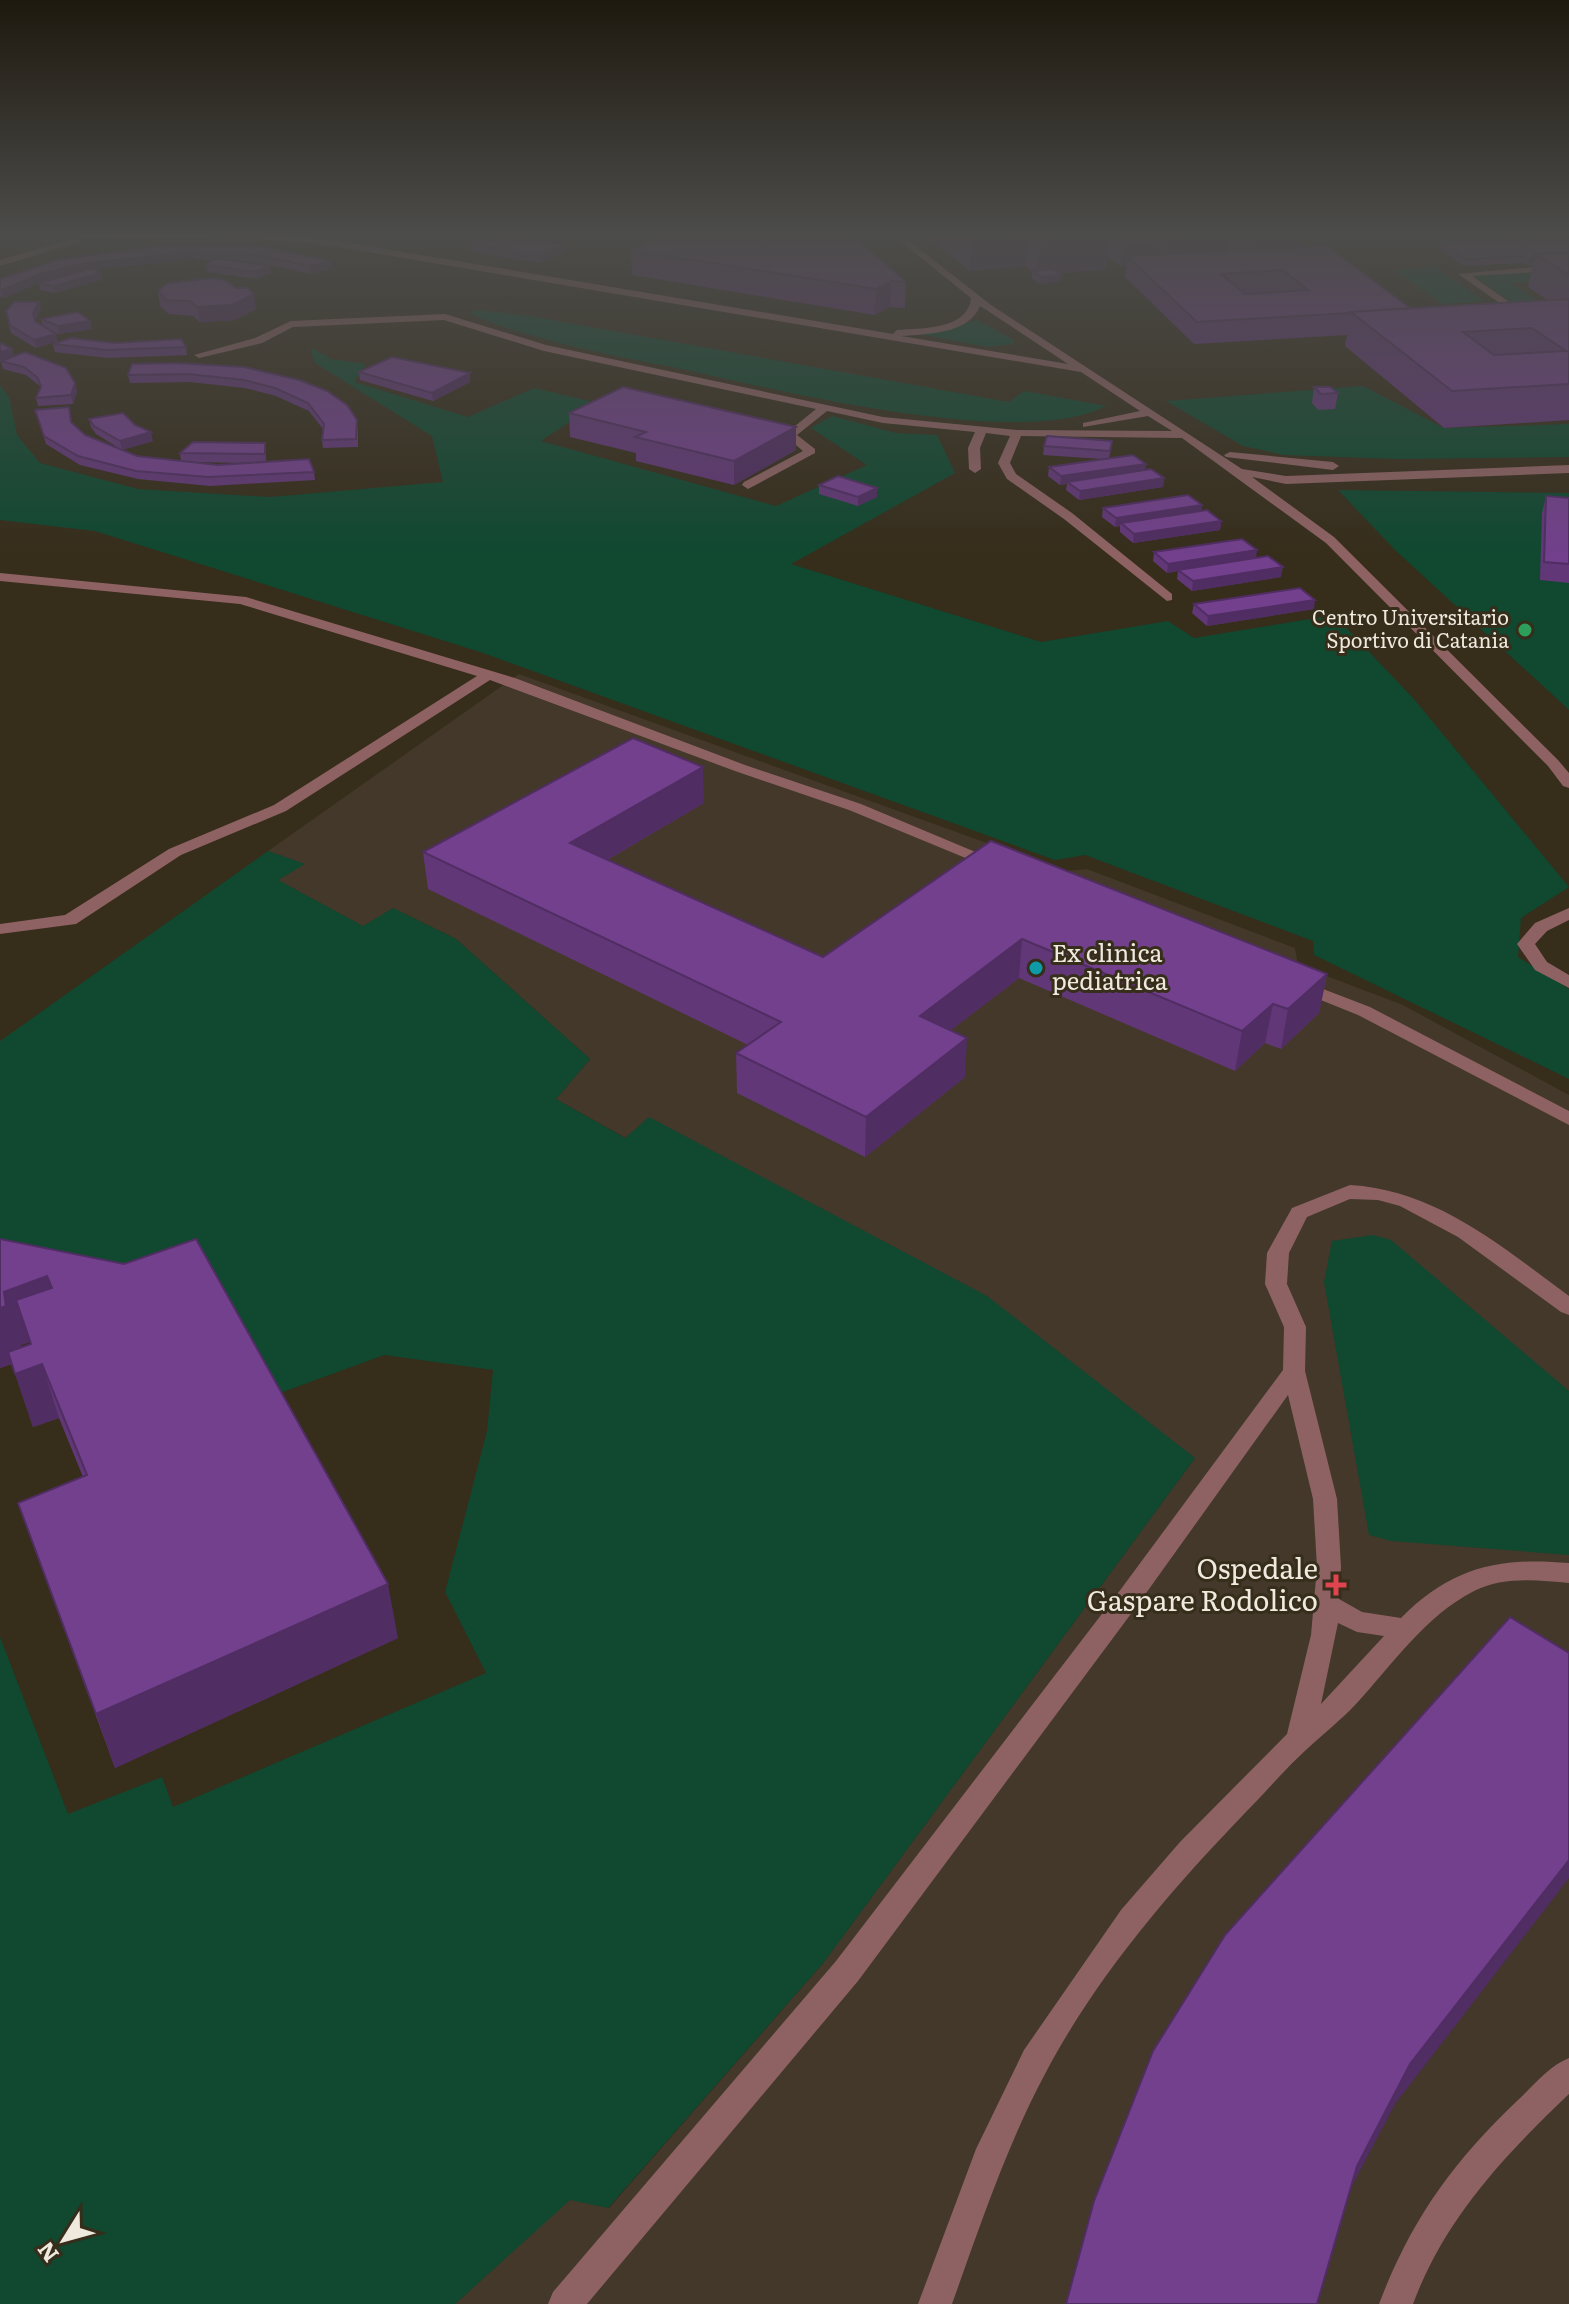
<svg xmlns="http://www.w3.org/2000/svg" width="1569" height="2304" viewBox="0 0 1569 2304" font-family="Literata,serif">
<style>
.medical{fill:#433829}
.green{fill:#104830}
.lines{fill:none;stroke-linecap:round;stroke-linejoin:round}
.minor{fill:#8e6263;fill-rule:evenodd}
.wall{fill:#623778;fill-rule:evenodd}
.shaded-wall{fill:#502d62}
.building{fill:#72408c;stroke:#502d62;stroke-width:2;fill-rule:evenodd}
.leisure-dot{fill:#2e9e5b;stroke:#362d1b;stroke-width:3}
.culture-dot{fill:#0f9aa8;stroke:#362d1b;stroke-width:3}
.health-dot{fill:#e0444e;stroke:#362d1b;stroke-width:3}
.labels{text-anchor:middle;stroke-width:6;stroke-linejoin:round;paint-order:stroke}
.far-poi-label{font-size:20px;fill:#efe9de;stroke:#362d1b;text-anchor:end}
.poi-label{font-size:24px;fill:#efe9de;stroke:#362d1b;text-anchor:start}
.near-poi-label{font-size:28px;fill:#efe9de;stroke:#362d1b;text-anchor:end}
</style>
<rect width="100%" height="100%" fill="#362d1b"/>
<!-- medical -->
<path class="medical" d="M519 674 1064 871 1087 869 1295 948 1298 965 1403 1005 1569 1095V2304H455L570 2199 609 2208 824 1962 1195 1458 556 1099 590 1059 456 939 393 908 364 927 277 880 304 864 268 851Z"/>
<!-- green -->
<g class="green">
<path d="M1434 267 1485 301 1442 304 1394 270Z"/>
<path d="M1569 271V280L1511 283 1557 314 1531 316 1473 275Z"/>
<path d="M477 310 530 316 1009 402 1024 391 1106 406C1021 450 786 392 691 371 618 356 542 344 472 315L471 312Z"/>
<path d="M977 320 1014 340 1013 344 988 347 923 335Z"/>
<path d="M310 347 331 359 366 364 354 382 468 417 534 388 598 403 541 441 776 506 867 465 811 428 832 416 896 433 937 435 955 473 791 564 1041 642 1168 621 1194 638 1334 615 1413 698 1569 887 1521 918 1518 957 1569 989V1079L1314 955 1313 941 1085 855 1055 860 483 653 95 531 0 520V385L9 397 17 435 40 463 138 489 270 497 443 482 432 436 315 363Z"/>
<path d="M1363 386 1444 428 1569 424V457L1399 459 1284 455 1243 446 1166 401Z"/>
<path d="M1338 490 1569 493V710L1395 550Z"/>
<path d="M268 851 305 864 278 880 363 926 393 908 456 939 590 1059 556 1099 625 1138 649 1117 987 1296 1195 1458 824 1962 608 2208 570 2200 455 2304H0V1637L68 1814 162 1777 173 1807 486 1673 445 1592 487 1431 493 1370 384 1355 269 1397 0 1289V1041Z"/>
<path d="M1373 1235 1391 1240 1569 1391V1555L1391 1541 1369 1535 1324 1282 1332 1241Z"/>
</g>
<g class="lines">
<!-- minor -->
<g class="minor">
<path d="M34 233H245L314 237 893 334 897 330C921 328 968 330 971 298L890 233H899L991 305 1242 469 1286 476 1569 465V473L1286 484 1252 477 1334 537 1558 760 1569 773V788L1563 786 1548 766 1326 543 1182 438 1021 436 1010 463 1016 474 1072 513 1172 594V600L1167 601 1064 519 1007 479 998 463 1010 436 986 433 980 448 981 469 975 473 969 469 968 448 975 432 883 423 827 411 797 435 815 449V453L748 489 742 485 744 482 803 451 784 435 816 409 544 351 444 320 293 327 262 343 199 358 194 355 255 338 291 321 445 314 546 345 883 417 1017 430 1172 431 1148 416 1083 427V423L1140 411 1081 372 314 243 245 239 80 238V242L0 266V260L73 238ZM980 306 985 309 1068 364 901 336C927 334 969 334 980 306Z"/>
<path d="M1569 264V270L1472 276 1528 315 1524 320 1458 274Z"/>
<path d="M1230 452 1333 462 1339 466 1333 470 1226 457 1224 455Z"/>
<path d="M0 573 246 597 515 678 745 765 861 804 1004 864 996 869 990 868 849 810 735 771 490 680 286 811 181 855 76 924 0 934V924L65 915 169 849 274 805 477 676 240 604 0 581Z"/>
<path d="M1569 908V920L1547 931 1535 944 1547 962 1569 975V988L1535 970 1517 944 1535 923Z"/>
<path d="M1297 979 1370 1007 1569 1111V1125L1358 1015 1291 988 1288 984Z"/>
<path d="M1350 1185C1437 1190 1502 1247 1569 1296V1315L1561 1312 1458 1237 1400 1206 1378 1200 1350 1199 1307 1217 1289 1253 1287 1284 1306 1327 1305 1371 1337 1499 1341 1567 1339 1599 1362 1612 1401 1618C1452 1567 1499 1557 1569 1563V1583C1538 1580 1503 1576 1474 1591 1425 1616 1393 1664 1356 1704 1341 1720 1323 1734 1307 1749 1285 1769 1265 1793 1244 1814 1169 1892 1096 1977 1045 2074 1006 2147 980 2226 952 2304H918L976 2149 1024 2050 1121 1910 1180 1842 1287 1734 1311 1635 1317 1567 1313 1499 1288 1395 1139 1603 858 1981 587 2304H548L553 2292 836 1961 1121 1589 1283 1370 1284 1327 1265 1284 1267 1253 1292 1208ZM1338 1623 1357 1632 1384 1636 1321 1704Z"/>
<path d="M1569 2058V2094C1504 2156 1445 2218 1413 2304H1379C1411 2220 1452 2163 1517 2101 1533 2086 1549 2066 1569 2058Z"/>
</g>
</g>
<!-- wall -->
<g class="wall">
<path d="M922 233H1304L1307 235 1305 247 1410 308 1548 300 1528 287 1533 266H1528L1523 263 1464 266 1439 249 1440 242 1486 239 1481 236 1482 233H1552L1556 235 1569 234V420L1444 428 1345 346 1347 335 1194 344 1125 277 1126 266H1121L1107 257 1106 269 1059 273 1061 274 1060 282 1040 284 1032 279V272L1025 266 970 271Z"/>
<path d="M470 244 566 251 540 263 471 252Z"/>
<path d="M157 246 332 261 333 268 311 274 260 263 237 261 270 266 271 273 257 279 207 272 205 265 213 260 194 259 95 269 100 273 102 280 55 293 40 290 39 283 4 298 0 297V279Z"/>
<path d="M631 250 906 282 905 308 890 307 875 315 632 275Z"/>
<path d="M158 291 256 309 235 320 200 322 193 316 169 314 160 306Z"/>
<path d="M41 309 35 321 43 326 41 319 92 329 59 334 51 330 58 341 36 348 11 333 6 311Z"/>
<path d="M115 343 186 347 187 355 108 358 55 352 53 344Z"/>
<path d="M14 356 77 391 73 404 38 406 36 398 40 388V386L26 375 3 369 1 361Z"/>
<path d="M244 367 358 428V447L323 448 322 440 323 429 309 411 276 396 245 388 190 382 130 383 128 375Z"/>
<path d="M359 372 470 382 433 401 360 380Z"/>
<path d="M1314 387 1338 393 1335 409 1318 410 1312 403Z"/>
<path d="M35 410 72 423 85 435 137 456 181 461 180 453 265 443 266 462 314 472 315 480 210 486 138 479 80 465 46 444ZM192 462 250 463 218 465Z"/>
<path d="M569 413 796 427V450L734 485 636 461V453L570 437Z"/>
<path d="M89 419 153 441 122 450 96 434 91 427Z"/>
<path d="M1044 446 1111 449 1109 458 1146 470 1164 478 1163 487 1079 500 1066 490 1067 484 1060 485 1048 476 1049 467 1103 459 1043 455Z"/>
<path d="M819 485 877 488V497L858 506 819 494Z"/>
<path d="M1546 496 1569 498V583L1540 580 1542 513Z"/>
<path d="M1103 508 1201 511 1221 521 1220 530 1133 543 1120 532V526L1115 527 1102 517Z"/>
<path d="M1154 552 1256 558 1281 577 1192 591 1177 579 1178 571 1167 573 1153 561Z"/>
<path d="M1194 604 1314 609 1207 626 1192 613Z"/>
<path d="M704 803 607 860 823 957 991 841 1327 974 1319 1013 1281 1049 1265 1043 1235 1071 1019 978 951 1030 965 1077 865 1157 737 1093 736 1053 748 1045 428 889 423 852Z"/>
<path d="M0 1239 398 1638 115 1768 18 1503 83 1477 59 1418 33 1427 12 1364 0 1368ZM30 1342V1344L21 1347V1345Z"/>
</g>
<!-- shaded-wall -->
<g class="shaded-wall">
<path d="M1028 234 1025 266 970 271 972 239Z"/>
<path d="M1307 235 1304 255 1239 263 1241 243 1264 238Z"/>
<path d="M1109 237 1106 269 1037 276 1039 243Z"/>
<path d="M1231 237 1228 257 1127 256 1126 266H1121L1123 246Z"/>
<path d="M566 244V251L540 263 539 256Z"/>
<path d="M192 252 194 259 88 270 41 282 4 298 2 290 40 274 87 263Z"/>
<path d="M1534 258 1533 266H1528L1529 259Z"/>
<path d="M332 261 333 268 311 274 310 266Z"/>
<path d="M270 266 271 273 257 279 255 272Z"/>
<path d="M100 273 102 280 55 293 54 286Z"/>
<path d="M1061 274 1060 282 1040 284 1041 277Z"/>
<path d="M891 281 890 307 875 315 876 289Z"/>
<path d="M254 294 256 309 235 320 200 322 197 307Z"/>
<path d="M39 302 41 309 35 321 33 313Z"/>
<path d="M90 321 92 329 59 334 58 326Z"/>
<path d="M56 334 58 341 36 348 34 340Z"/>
<path d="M12 349 14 356 0 361V352Z"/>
<path d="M470 373V382L433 401 432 393Z"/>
<path d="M75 383 77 391 73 404 71 395Z"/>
<path d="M796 427V450L734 485V461Z"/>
<path d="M151 432 153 441 122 450 120 441Z"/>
<path d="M1146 464 1145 472 1067 482V484L1060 485 1061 476Z"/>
<path d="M1164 478 1163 487 1079 500 1080 491Z"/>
<path d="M877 488V497L858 506V497Z"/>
<path d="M1202 505 1201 514 1121 523 1120 526 1115 527 1116 518Z"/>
<path d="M1221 521 1220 530 1133 543 1134 534Z"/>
<path d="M1257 550 1256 559 1167 573 1168 564Z"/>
<path d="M1283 567 1281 577 1192 591 1193 581Z"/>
<path d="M1315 600 1314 609 1207 626 1208 616Z"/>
<path d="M703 767 704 803 572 880 570 843Z"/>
<path d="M1022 939 1019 978 918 1055 920 1016Z"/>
<path d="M1327 974 1319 1013 1281 1049 1288 1009Z"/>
<path d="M1273 1004 1265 1043 1235 1071 1242 1031Z"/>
<path d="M967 1038 965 1077 865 1157 866 1117Z"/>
<path d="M47 1276 64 1329 16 1300 30 1342 21 1345 24 1360 0 1368V1308L4 1292Z"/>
<path d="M42 1364 59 1418 33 1427 15 1374Z"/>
<path d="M388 1584 398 1638 115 1768 96 1714Z"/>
<path d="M1569 1860V1878L1395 2104 1342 2205 1357 2166 1410 2064Z"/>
</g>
<!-- building -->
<g class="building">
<path d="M497 233 566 244 539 256 470 244Z"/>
<path d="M667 233H850L906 282 891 281 876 289 631 250Z"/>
<path d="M964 233H1103L1109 237 1039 243 1028 234 972 239Z"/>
<path d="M1103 233H1304L1307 235 1264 238 1268 241 1241 243 1231 237 1123 246Z"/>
<path d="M1488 233H1552L1556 235 1569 234V253L1535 254 1534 258 1529 259 1524 256 1465 259 1440 242 1498 239Z"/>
<path d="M157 246H258L332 261 310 266 258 255 192 252 87 263 40 274 2 290H0V279L57 260Z"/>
<path d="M1327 246 1410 308 1351 312 1350 313 1197 322 1127 256ZM1283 270 1308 290 1245 294 1221 274Z"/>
<path d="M1569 253V275L1535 254Z"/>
<path d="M216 258 270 266 255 272 205 265Z"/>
<path d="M93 268 100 273 54 286 39 283Z"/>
<path d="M1052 269 1061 274 1041 277 1032 271Z"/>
<path d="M213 278 225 280 236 288H248L254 294 232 305 197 307 190 301 166 300 158 291 168 283Z"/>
<path d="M1569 299V384L1452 391 1351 312ZM1532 328 1566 351 1494 355 1463 332Z"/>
<path d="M14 302H39L33 313 35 321 56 334 34 340 10 325 6 311Z"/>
<path d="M78 312 90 321 58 326 41 319Z"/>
<path d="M71 338 115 343 181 339 186 347 107 350 53 344Z"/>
<path d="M0 343 12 349 0 352Z"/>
<path d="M25 352 66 368 75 383 71 395 36 398 41 387 38 378 24 367 1 361Z"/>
<path d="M392 357 470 373 432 393 359 372Z"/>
<path d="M176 363 244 367 299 380 327 391 347 405 357 420 356 439 322 440 324 424 308 403 275 388 244 380 188 374 128 375 132 364Z"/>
<path d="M623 387 796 427 734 461 635 437 646 432 569 413Z"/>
<path d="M1314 387H1330L1338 393 1321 394Z"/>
<path d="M69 407 71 422 85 435 137 456 218 465 309 459 314 472 208 477 136 471 78 456 44 436 35 410Z"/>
<path d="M123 413 135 425 151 432 120 441 94 426 89 419Z"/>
<path d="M1047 436 1112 441 1110 451 1044 446Z"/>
<path d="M193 442 265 443V454L180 453Z"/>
<path d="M1133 455 1146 464 1061 476 1049 467Z"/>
<path d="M1151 469 1164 478 1080 491 1067 482Z"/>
<path d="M838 476 877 488 858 497 819 485Z"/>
<path d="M1188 495 1202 505 1116 518 1103 508Z"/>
<path d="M1546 496 1569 498V564L1544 562Z"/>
<path d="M1207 510 1221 521 1134 534 1121 523Z"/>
<path d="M1242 539 1257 550 1168 564 1154 552Z"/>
<path d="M1268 556 1283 567 1193 581 1178 570Z"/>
<path d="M1300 588 1315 600 1208 616 1194 604Z"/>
<path d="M633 738 703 767 570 843 823 957 991 841 1327 974 1288 1009 1273 1004 1242 1031 1022 939 920 1016 967 1038 866 1117 736 1053 781 1022 423 852Z"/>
<path d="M0 1239 124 1264 196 1239 388 1584 96 1714 18 1503 87 1475 42 1364 15 1374 8 1352 31 1344 16 1300 52 1288 47 1276 4 1292 6 1306 0 1308Z"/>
<path d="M1510 1617 1569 1653V1860L1410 2064 1357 2166 1317 2304H1066L1094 2201 1153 2051 1225 1935Z"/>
</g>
<!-- sky -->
<linearGradient id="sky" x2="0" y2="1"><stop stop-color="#1e190f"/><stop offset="0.42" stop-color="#4c4c4a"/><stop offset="1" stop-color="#4c4c4a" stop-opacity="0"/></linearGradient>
<rect width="1569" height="555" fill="url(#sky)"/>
<!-- markers -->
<circle class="leisure-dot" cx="1525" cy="630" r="8"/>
<circle class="culture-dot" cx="1036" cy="968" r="8"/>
<path class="health-dot" d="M1332 1573h8v8h8v8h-8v8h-8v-8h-8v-8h8z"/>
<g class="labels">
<!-- far-poi labels -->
<g class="far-poi-label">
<text x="1509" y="625">Centro Universitario<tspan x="1509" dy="23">Sportivo di Catania</tspan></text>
</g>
<!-- poi labels -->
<g class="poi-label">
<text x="1052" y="962">Ex clinica<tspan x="1052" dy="28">pediatrica</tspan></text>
</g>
<!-- near-poi labels -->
<g class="near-poi-label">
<text x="1318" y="1579">Ospedale<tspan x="1318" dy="32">Gaspare Rodolico</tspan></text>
</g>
</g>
<!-- north arrow -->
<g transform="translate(64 2240) rotate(233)" stroke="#362d1b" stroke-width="6" paint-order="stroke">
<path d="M0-6L14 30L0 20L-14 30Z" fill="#efe9de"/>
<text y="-12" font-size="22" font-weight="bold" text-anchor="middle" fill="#efe9de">N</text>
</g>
</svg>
